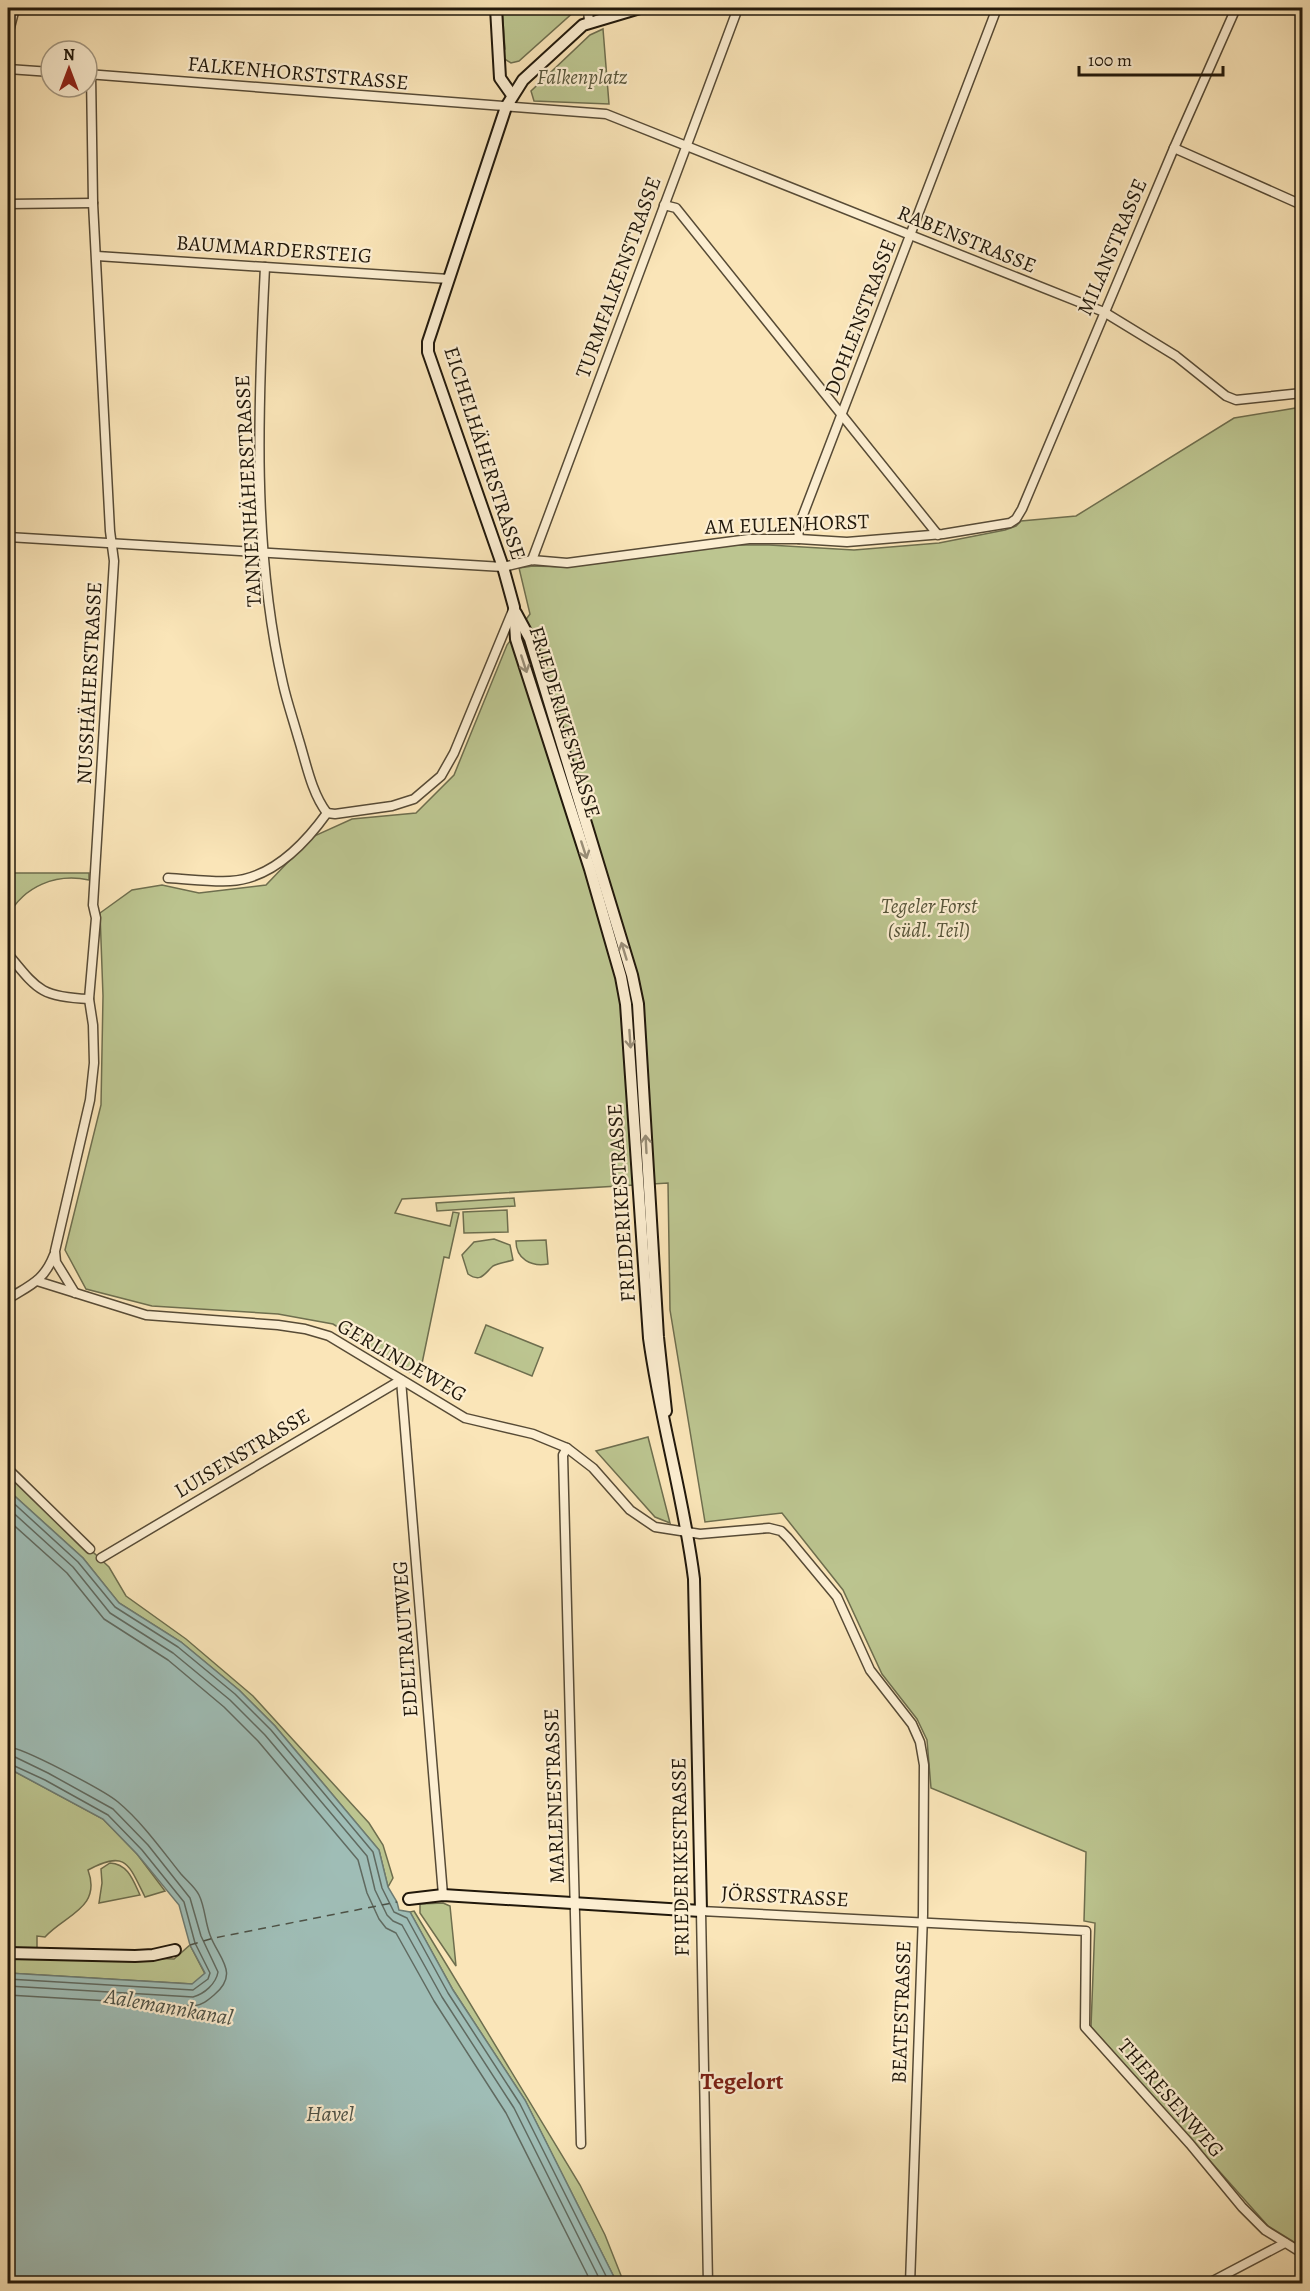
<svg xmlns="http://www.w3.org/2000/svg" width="1310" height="2291" viewBox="0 0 1310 2291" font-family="Alegreya,serif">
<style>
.green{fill:#bcc590;stroke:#6e6e4e;stroke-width:1.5}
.water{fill:#9fbdb6;stroke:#6d7b72;stroke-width:1.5}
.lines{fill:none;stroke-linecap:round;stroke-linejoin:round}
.shore{stroke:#606a60;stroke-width:1.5}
.ferry{stroke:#4d5247;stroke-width:1.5;stroke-dasharray:8 6;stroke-linecap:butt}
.street-casing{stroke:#574b36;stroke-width:11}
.secondary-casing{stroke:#21180b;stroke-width:14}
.street{stroke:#fceed1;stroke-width:8}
.secondary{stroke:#fceed1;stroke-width:10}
.oneway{stroke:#998e78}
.labels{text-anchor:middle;stroke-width:4.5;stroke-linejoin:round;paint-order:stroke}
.street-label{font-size:21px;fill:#21180b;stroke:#fceed1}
.park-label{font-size:21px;font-style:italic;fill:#57553a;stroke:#fceed1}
.water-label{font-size:22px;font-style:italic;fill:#4d5247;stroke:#fceed1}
.quarter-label{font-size:24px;font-weight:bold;fill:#7a1f14;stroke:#fceed1}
</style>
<rect width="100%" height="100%" fill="#fae5b8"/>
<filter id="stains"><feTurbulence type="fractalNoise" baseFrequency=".00333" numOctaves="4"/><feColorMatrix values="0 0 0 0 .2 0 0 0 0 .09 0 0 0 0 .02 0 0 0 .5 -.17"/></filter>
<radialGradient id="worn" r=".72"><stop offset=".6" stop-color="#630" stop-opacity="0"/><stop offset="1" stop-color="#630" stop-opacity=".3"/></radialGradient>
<!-- green -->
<g class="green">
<path d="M502 8H584L575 11 519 61 511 63 503 58V50L505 49Z"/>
<path d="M603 29 609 104 534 101 531 91 590 35Z"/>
<path d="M1302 407V2247L1268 2226 1091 2027 1095 1923 1084 1921 1086 1852 931 1788 927 1740 917 1719 882 1674 843 1590 782 1513 705 1522 670 1310 668 1183 402 1199 395 1213 450 1226 453 1212 459 1213 449 1258 444 1257 419 1378 333 1324 278 1314 152 1306 86 1289 65 1250 101 1105 103 996 100 913 132 890 162 885 199 893 266 885 312 837 352 819 416 813 454 775 507 645 530 614 519 568 533 566 567 567 716 545H769L854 550 939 543 1005 530 1016 526 1021 521 1076 516 1234 418Z"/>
<path d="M8 873H89V880C56 873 24 886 8 916Z"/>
<path d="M514 1198 515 1206 437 1211 436 1203Z"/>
<path d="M507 1210 508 1232 464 1233 463 1212Z"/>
<path d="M494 1239 510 1245 513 1260C507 1262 499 1263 493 1266 484 1274 481 1283 468 1274L462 1255 474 1242Z"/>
<path d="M546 1240 548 1264C531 1267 516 1259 516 1241Z"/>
<path d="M486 1325 543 1348 532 1376 475 1353Z"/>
<path d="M648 1437 670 1523 655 1517 596 1451Z"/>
<path d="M8 1473 109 1567 126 1596 186 1639 253 1696 369 1823 383 1845 393 1878 388 1887 379 1850 275 1726 239 1690 181 1642 119 1603 83 1558 8 1490Z"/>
<path d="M8 1768 103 1819 137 1854 165 1891 145 1897C128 1863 126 1850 88 1870 102 1908 65 1915 45 1937L37 1936V1950L8 1949Z"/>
<path d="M110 1863C128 1864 133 1880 140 1895L99 1903 102 1883 101 1869Z"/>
<path d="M443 1903 450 1906 456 1966 420 1913V1904Z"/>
<path d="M414 1911 580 2185 605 2235 624 2283H617L525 2100 453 1990 410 1912Z"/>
<path d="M190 1945 205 1974 193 1984 8 1973V1953L174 1959Z"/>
<path d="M718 2280 901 2282 718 2284Z"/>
</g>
<!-- water -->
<path class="water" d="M8 1490 83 1558 119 1603 181 1642 239 1690 275 1726 379 1850 388 1887 397 1902 399 1910 410 1912 453 1990 525 2100 617 2283H8V1973L192 1984 205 1973 190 1945 179 1905 137 1854 103 1819 8 1768Z"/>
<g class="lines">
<!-- shore -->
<g class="shore">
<path d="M8 1498 78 1562 115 1607 178 1647 235 1694 271 1730 373 1852 382 1888 394 1912 407 1918 448 1993 520 2104 610 2284"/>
<path d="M8 1508 73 1567 110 1613 173 1653 230 1700 265 1735 367 1856 375 1890 387 1915 393 1921 402 1925 442 1997 514 2108 602 2284"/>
<path d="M8 1520 67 1573 104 1619 168 1660 224 1707 258 1741 358 1860 367 1893 379 1919 386 1928 396 1933 434 2001 506 2113 592 2284"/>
<path d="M8 1747C22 1747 105 1791 118 1802 142 1822 161 1849 181 1874 187 1881 195 1887 199 1895 205 1907 205 1922 210 1935 219 1959 240 1973 214 1995 207 2001 202 2005 194 2006L8 1995"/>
<path d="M8 1756 15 1757 48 1773 113 1809 148 1845 190 1898 201 1936 218 1972C216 1984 204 1994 193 1997L8 1986"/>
<path d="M8 1763 45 1780 108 1815 142 1850 184 1902 195 1943 210 1973 208 1979 193 1990 8 1979"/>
</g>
<!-- ferry -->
<path class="ferry" d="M190 1945 214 1938 397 1902"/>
<!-- street casing -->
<g class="street-casing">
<g id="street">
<path d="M588 8 589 22"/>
<path d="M8 35 15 8"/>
<path d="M8 69 51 72"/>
<path d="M87 74 606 114 1104 312 1176 356 1226 396 1236 400 1302 393"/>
<path d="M1174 148 1302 205"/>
<path d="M8 204 93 203"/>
<path d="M664 205 676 208 938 535"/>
<path d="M97 256 449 279"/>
<path d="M265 267C258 404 252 550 283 684 287 702 293 719 298 737 306 762 311 792 327 813"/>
<path d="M8 537 503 567 532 560 567 563 749 539H799L847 542 943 534 1010 523 1016 519 1022 509 1174 148 1236 8"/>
<path d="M799 539 798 528 997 8"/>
<path d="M532 560 738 8"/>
<path d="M327 813 335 814 392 806 414 799 441 776 454 753 513 610"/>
<path d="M168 878C188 879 210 882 230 881 271 879 304 845 327 813"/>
<path d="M8 954C37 989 40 997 89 999"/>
<path d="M37 1281 146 1315 278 1325 305 1329 329 1336 465 1418 533 1434 567 1448 593 1468 630 1510 655 1527 700 1534 769 1528 781 1531 788 1538 837 1597 870 1670 912 1724 920 1742 924 1765 923 1914 910 2284"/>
<path d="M75 1293 56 1262 55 1251 90 1100 94 1063 93 1025 89 999 96 918 93 905 114 561 110 531 93 203 91 74"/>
<path d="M8 1299C30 1285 44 1281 54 1255"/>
<path d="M401 1380 443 1895"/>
<path d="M567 1448 563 1455 581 2144"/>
<path d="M8 1469 90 1549"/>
<path d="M101 1558 401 1380"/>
<path d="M708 2284 701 1911 1086 1931 1085 2027 1190 2144 1242 2207 1265 2230 1302 2253"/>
<path d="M1207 2284 1285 2243"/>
</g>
</g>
<!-- secondary casing -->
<g class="secondary-casing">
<g id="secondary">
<path d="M496 8 500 78 512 95"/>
<path d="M516 613 530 639 632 975 638 1004 658 1337 666 1411"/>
<path d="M409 1899 443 1895 701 1911 694 1579C684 1498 660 1419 649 1338L626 1004 621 977 590 869 516 639 514 607 503 567 428 352V342L506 107 523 80 583 25 640 8"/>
<path d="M8 1953 135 1956 153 1955 175 1950"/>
</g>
</g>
<!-- street -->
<use href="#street" class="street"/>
<!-- secondary -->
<use href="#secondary" class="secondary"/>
</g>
<!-- one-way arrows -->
<defs><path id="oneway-shaft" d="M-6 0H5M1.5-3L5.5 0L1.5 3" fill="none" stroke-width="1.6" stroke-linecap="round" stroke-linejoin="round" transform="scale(1.5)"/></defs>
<g class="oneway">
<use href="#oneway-shaft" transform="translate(524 664) rotate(72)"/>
<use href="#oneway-shaft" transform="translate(584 850) rotate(72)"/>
<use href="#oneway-shaft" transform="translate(624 951) rotate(-107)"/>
<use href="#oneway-shaft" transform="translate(630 1039) rotate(86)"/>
<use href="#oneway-shaft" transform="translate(646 1144) rotate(-93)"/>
</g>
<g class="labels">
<!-- street labels -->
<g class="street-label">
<text transform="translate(298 73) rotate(5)" y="7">FALKENHORSTSTRASSE</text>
<text transform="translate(967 239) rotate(22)" y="7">RABENSTRASSE</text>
<text transform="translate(1112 247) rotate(-67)" y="7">MILANSTRASSE</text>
<text transform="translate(274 249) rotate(4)" y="7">BAUMMARDERSTEIG</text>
<text transform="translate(618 277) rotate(-70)" y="7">TURMFALKENSTRASSE</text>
<text transform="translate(860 317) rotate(-69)" y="7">DOHLENSTRASSE</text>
<text transform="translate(485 453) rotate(72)" y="7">EICHELHÄHERSTRASSE</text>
<text transform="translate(248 491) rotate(-93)" y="7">TANNENHÄHERSTRASSE</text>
<text transform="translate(787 524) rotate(-2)" y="7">AM EULENHORST</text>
<text transform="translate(89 683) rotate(-87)" y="7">NUSSHÄHERSTRASSE</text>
<text transform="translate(565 722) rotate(73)" y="7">FRIEDERIKESTRASSE</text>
<text transform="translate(621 1203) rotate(-94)" y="7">FRIEDERIKESTRASSE</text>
<text transform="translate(402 1360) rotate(30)" y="7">GERLINDEWEG</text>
<text transform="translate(242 1453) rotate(-31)" y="7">LUISENSTRASSE</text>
<text transform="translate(405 1639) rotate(-94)" y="7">EDELTRAUTWEG</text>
<text transform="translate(554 1796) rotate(-92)" y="7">MARLENESTRASSE</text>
<text transform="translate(680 1857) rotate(-91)" y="7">FRIEDERIKESTRASSE</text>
<text transform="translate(785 1896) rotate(3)" y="7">JÖRSSTRASSE</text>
<text transform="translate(901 2012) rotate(-88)" y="7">BEATESTRASSE</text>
<text transform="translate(1171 2098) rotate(49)" y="7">THERESENWEG</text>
</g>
<!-- park labels -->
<g class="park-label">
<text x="582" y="84">Falkenplatz</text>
<text x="929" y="913">Tegeler Forst<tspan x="929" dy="24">(südl. Teil)</tspan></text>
</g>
<!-- water labels -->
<g class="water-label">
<text transform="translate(169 2006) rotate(10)" y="8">Aalemannkanal</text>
<text x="330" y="2121">Havel</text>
</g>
<!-- quarter labels -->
<g class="quarter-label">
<text x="742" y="2089">Tegelort</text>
</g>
</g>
<!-- margin -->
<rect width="1310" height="2291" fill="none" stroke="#fae5b8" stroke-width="30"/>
<rect x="9" y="9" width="1292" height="2273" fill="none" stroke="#21180b" stroke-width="3"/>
<rect x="15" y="15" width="1280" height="2261" fill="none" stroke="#21180b" stroke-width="1.5"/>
<!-- north arrow -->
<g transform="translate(69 69)"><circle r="28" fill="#fceed1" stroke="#a49882" stroke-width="1.5"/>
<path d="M0-4.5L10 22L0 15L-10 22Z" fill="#8f2418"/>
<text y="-9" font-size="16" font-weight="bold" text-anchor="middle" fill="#21180b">N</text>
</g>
<!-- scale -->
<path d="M1079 66v9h144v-9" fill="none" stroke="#21180b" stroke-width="3"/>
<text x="1088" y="66" font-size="18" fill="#21180b" stroke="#fceed1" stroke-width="4.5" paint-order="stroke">100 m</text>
<rect width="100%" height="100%" filter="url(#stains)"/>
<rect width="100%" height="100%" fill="url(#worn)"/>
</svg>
